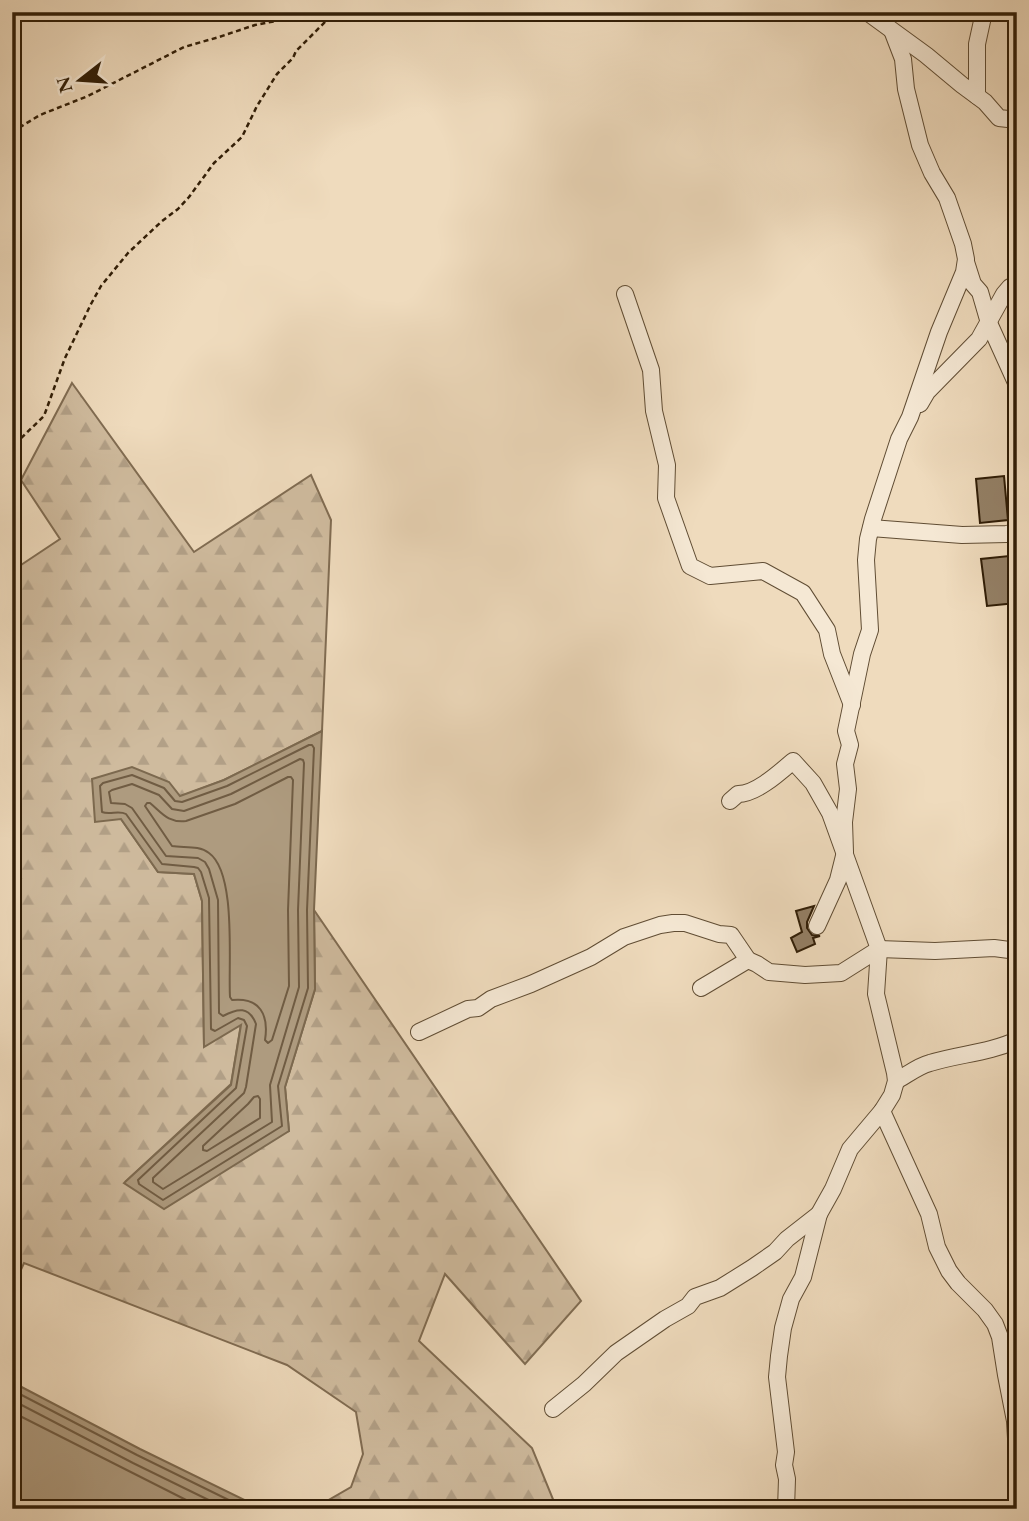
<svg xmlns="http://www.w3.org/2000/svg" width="1029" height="1521" viewBox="0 0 1029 1521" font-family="'EB Garamond',serif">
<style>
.forest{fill:url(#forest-firs);stroke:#806c52;stroke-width:2}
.water{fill:#ae9b7f;stroke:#7c694f;stroke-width:2}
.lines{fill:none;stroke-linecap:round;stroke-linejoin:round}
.shore{stroke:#705c43;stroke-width:2}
.building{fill:#948066;stroke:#311e07;stroke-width:2}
.minor-casing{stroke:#604d34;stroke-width:18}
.path{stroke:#311e07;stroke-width:2.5;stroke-dasharray:5 3.5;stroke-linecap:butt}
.minor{stroke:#f5e8d4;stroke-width:16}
</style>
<defs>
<pattern id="forest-firs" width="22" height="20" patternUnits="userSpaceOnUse" patternTransform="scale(1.75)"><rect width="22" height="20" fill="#cfbb9e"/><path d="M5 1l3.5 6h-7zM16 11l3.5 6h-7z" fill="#b2a087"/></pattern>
</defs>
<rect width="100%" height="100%" fill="#efdbbd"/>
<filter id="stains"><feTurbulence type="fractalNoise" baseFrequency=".00286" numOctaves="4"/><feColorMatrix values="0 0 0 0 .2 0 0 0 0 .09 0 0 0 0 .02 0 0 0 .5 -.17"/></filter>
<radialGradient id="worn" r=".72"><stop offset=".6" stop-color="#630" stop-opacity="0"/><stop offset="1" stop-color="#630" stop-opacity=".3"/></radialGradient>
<!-- forest -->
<path class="forest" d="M72 383 194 552 311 475 331 520 322 731 224 780 121 819 158 872 194 874 202 901 204 1046 241 1024 231 1084 125 1182 289 1131 285 1087 315 989 314 910 581 1301 525 1364 445 1274 419 1341 532 1448 557 1509H313L351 1487 363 1454 356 1412 287 1365 24 1263 12 1290V879L21 878 12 837V571L60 539 21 480Z"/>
<!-- water -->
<g class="water">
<path d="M322 731 314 910 315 989 285 1087 289 1131 164 1209 124 1183 231 1085 241 1025 204 1047 202 901 194 874 158 872 121 819 95 822 92 779 132 767 169 782 180 796 224 780Z"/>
<path d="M12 1382 140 1449 263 1509H12Z"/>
</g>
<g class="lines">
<!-- shore -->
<g class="shore">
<path d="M309 745H312L314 748 307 910 308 988 278 1086 282 1126 163 1200 139 1184 138 1180 236 1088 247 1026 244 1020 238 1018 215 1031 211 1029 209 898 201 872 198 868 194 867 162 864 126 814C119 810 110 815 102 812L100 786 103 783 132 775 164 788 175 801 182 802 227 786Z"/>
<path d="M300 759 303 760 304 763 298 910 299 987 270 1085 272 1122 163 1189 153 1182V1178L244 1093 246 1087 256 1024C249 1006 238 1008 223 1016L219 1013 218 900 209 869 205 862 198 858 166 856 132 808 125 804 111 803 109 792 112 790 132 784 159 795 172 809 184 811 231 794Z"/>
<path d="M288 777H291L293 780 288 910 289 986 272 1040 268 1043 265 1040C269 1015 260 997 232 1000L230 997C228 965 237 873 209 853 199 845 184 848 172 846L145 806 147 803H150C162 813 168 823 186 821L235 804Z"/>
<path d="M258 1096 260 1099V1118L207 1151 203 1150V1146L248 1104 254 1097Z"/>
<path d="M12 1390 137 1455 247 1509"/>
<path d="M12 1400 133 1463 227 1509"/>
<path d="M12 1412 204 1509"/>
</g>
</g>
<!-- building -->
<g class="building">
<path d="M1004 476 1008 520 980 523 976 479Z"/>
<path d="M1009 556 1016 603 987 606 981 559Z"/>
<path d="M814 906 807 922V928L812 935 820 936 813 938 815 944 797 952 791 938 802 932 796 911Z"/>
</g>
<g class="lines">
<!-- minor casing -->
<g class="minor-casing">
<g id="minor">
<path d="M867 12 926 55 962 85 985 102 999 118 1017 120"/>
<path d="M977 96V44L984 12"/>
<path d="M966 262 973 284 980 292 989 323 1017 385"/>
<path d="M625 294 651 370 654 411 667 465 666 498 690 566 710 576 763 571 803 593 827 630 832 654 852 705"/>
<path d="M920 404 927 392 979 339 1004 294 1010 287 1017 284"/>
<path d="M871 528 962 535 1007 534 1017 531"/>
<path d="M817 926 838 880 845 852 844 822 848 789 845 764 850 745 846 731 862 654 870 630 866 560 868 539 873 519 899 439 910 417 939 332 964 272 966 259 963 244 947 198 932 173 920 145 906 89 903 59 893 33"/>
<path d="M701 988 748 960 757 964 769 972 805 975 841 973 879 949 935 951 994 948 1017 951"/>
<path d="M419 1032 468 1009 478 1008 491 999 531 984 591 957 624 937 660 925 673 923H685L719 934 731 935 748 960"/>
<path d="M896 1081C907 1075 918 1066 930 1063 959 1054 989 1053 1017 1040"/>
<path d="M882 1111 929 1214 937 1247 949 1271 958 1283 985 1310 995 1324 1000 1337 1006 1375 1015 1421 1017 1455"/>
<path d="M553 1409 584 1384 616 1353 665 1319 688 1306 695 1297 720 1288 752 1268 775 1252 787 1239 819 1214 833 1189 850 1149 882 1111 892 1095 896 1081 895 1073 876 994 879 949 830 813 813 783 793 761C779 773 756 794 738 794L730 801"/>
<path d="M786 1509 787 1479 784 1465 786 1452 777 1377 779 1356 783 1328 791 1299 803 1277 819 1214"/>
</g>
</g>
<!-- path -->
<g class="path">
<path d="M12 132 40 115 88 96 184 47 219 37 255 25 281 20 331 16 361 12"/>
<path d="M15 444 44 416 65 358 91 304 101 286 128 253 162 221 178 209 189 197 214 163 242 137 257 106 277 74 293 58 296 51 331 16"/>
</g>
<!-- minor -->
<use href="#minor" class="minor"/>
</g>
<!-- margin -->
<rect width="1029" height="1521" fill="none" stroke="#efdbbd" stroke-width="42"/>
<rect x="14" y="14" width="1001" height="1493" fill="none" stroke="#311e07" stroke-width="3.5"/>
<rect x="21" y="21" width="987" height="1479" fill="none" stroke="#311e07" stroke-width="2"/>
<!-- north arrow -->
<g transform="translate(80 80) rotate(253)" stroke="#f5e8d4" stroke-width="5" paint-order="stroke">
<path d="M0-5L12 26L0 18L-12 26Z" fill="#311e07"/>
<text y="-10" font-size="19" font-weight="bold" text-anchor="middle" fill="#311e07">N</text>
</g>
<rect width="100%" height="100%" filter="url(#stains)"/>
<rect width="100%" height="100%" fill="url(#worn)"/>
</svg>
